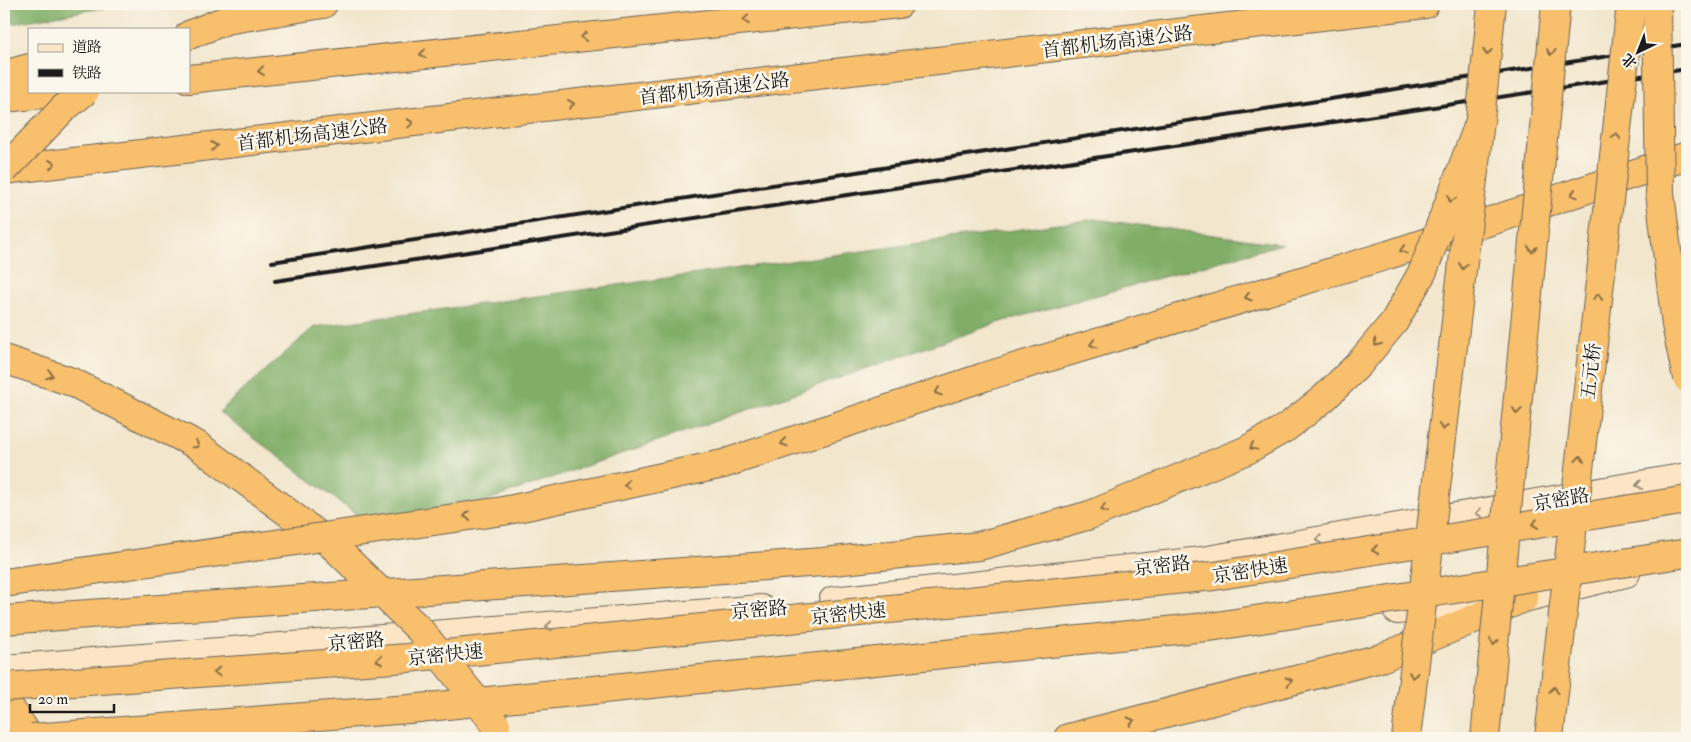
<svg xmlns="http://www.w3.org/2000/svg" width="1691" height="742" viewBox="0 0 1691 742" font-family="'IM FELL Double Pica','Noto Serif SC',serif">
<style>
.forest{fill:#80ae67;stroke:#4e6542}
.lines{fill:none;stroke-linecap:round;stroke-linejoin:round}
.secondary-casing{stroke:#67635a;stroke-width:30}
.motorway-casing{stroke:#67635a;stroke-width:30}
.secondary{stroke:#fce5c4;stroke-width:28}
.motorway{stroke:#f8bf6c;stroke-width:28}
.rail{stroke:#1c1c1c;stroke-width:4}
.trunk-bridge-casing{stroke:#67635a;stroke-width:30;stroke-linecap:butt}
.motorway-bridge-casing{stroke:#67635a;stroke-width:30;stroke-linecap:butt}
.trunk-bridge{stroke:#f8bf6c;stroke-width:28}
.motorway-bridge{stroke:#f8bf6c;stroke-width:28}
.oneway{stroke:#8a6e44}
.oneway2{stroke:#978b78}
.labels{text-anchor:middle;stroke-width:5;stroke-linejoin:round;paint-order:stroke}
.street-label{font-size:19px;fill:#1c1c1c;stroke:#fbf7ec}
</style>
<rect width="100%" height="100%" fill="#fbf7ec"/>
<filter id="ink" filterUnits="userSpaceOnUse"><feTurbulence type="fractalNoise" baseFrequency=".02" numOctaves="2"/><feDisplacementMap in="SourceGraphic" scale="10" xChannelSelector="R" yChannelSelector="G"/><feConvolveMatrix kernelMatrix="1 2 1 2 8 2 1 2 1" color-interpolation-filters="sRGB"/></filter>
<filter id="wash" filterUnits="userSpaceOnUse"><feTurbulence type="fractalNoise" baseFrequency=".0096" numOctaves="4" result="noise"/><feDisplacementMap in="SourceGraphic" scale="20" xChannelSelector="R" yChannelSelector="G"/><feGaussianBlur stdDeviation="1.12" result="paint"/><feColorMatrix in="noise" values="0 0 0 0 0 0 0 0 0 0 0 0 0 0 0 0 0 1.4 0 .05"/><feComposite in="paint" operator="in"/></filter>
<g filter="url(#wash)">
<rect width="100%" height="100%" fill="#f2e6cc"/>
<!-- forest -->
<g class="forest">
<path d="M4 4H125L4 25Z"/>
<path d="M1094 219 1282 244 997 323 385 536 219 412 314 327Z"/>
</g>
</g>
<g filter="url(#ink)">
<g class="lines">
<!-- secondary casing -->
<g class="secondary-casing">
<g id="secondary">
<path d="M833 601 1202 561 1687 477"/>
<path d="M1397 610 1524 598 1626 573"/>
<path d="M4 669 761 609"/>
</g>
</g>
<!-- motorway casing -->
<g class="motorway-casing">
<g id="motorway">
<path d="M189 35 226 20 323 4"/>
<path d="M4 75 29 68"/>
<path d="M189 79 899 4"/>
<path d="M4 98 72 91"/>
<path d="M4 170 1425 4"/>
<path d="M4 359 72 382 197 445 333 546"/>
<path d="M984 377 1388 255 1687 156"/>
<path d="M4 699 26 732 33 738"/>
<path d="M1068 738 1381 658 1524 598"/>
</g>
</g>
<!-- secondary -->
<use href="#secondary" class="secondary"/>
<!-- motorway -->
<use href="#motorway" class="motorway"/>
<!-- rail -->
<g class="rail">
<path d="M272 262 1687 44"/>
<path d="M275 281 1687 69"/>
</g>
<!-- trunk-bridge casing -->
<g class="trunk-bridge-casing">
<g id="trunk-bridge">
<path d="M4 687 407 658 1214 576 1687 500"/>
<path d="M32 738 409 709 1216 626 1687 553"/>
</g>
</g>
<!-- motorway-bridge casing -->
<g class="motorway-bridge-casing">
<g id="motorway-bridge">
<path d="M1657 4 1660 193 1676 325 1687 378"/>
<path d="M4 170 64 108 85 91"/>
<path d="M333 546 420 630 496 725"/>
<path d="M4 583 503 511 723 464 984 377"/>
<path d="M4 620 823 562 979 546 1090 515 1247 450 1287 427 1323 399 1359 364 1394 322 1423 271 1480 121"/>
<path d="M1406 738 1480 121 1492 4"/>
<path d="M1485 738 1556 4"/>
<path d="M1549 738 1631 4"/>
</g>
</g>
<!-- trunk-bridge -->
<use href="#trunk-bridge" class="trunk-bridge"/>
<!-- motorway-bridge -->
<use href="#motorway-bridge" class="motorway-bridge"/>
</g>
<!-- one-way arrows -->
<defs><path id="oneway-chevron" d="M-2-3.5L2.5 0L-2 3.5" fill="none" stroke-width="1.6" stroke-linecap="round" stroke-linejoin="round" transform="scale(1.25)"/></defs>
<g class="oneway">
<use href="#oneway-chevron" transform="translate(746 20) rotate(174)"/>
<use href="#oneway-chevron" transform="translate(584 37) rotate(174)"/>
<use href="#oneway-chevron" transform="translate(1487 52) rotate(96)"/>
<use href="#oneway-chevron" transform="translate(1551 52) rotate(96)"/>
<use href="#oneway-chevron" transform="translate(423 54) rotate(174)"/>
<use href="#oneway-chevron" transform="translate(261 71) rotate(174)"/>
<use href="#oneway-chevron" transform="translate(571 104) rotate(-7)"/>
<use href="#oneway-chevron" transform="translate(410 123) rotate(-7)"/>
<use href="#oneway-chevron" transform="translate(1616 136) rotate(-84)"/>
<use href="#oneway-chevron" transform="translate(214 146) rotate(-7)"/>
<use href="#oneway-chevron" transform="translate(52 164) rotate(-7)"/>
<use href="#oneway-chevron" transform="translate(1574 194) rotate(162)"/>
<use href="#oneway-chevron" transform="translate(1451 199) rotate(111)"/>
<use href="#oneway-chevron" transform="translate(1532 249) rotate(96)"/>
<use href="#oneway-chevron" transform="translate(1403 250) rotate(162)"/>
<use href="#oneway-chevron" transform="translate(1463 266) rotate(97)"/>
<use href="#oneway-chevron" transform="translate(1248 297) rotate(163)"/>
<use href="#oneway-chevron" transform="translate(1598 297) rotate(-84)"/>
<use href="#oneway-chevron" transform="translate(1377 343) rotate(129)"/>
<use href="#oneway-chevron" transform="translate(1093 344) rotate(163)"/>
<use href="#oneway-chevron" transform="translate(50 375) rotate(19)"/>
<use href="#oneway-chevron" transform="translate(938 392) rotate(162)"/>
<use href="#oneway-chevron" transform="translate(1517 411) rotate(96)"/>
<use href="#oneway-chevron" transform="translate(1443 427) rotate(97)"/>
<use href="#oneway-chevron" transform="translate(784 443) rotate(161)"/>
<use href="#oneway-chevron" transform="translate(196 445) rotate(32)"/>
<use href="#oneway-chevron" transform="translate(1253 447) rotate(151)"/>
<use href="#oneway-chevron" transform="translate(1580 459) rotate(-84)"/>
<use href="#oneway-chevron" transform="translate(627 485) rotate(168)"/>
<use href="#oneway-chevron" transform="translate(1104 509) rotate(158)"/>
<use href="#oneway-chevron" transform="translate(467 516) rotate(172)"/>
<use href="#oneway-chevron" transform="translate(1535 524) rotate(171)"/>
<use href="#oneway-chevron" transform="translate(1375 550) rotate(171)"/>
<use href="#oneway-chevron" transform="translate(1494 642) rotate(96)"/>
<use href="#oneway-chevron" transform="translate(379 660) rotate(176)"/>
<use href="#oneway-chevron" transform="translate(217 672) rotate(176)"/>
<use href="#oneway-chevron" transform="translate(1413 675) rotate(97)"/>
<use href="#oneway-chevron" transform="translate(1289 681) rotate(-14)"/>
<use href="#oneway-chevron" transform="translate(1554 690) rotate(-84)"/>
<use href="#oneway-chevron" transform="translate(1131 721) rotate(-14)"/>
</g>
<g class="oneway2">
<use href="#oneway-chevron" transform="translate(1639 485) rotate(170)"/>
<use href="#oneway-chevron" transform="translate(1479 513) rotate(170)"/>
<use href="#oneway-chevron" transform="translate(1319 540) rotate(170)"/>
<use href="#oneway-chevron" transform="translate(549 626) rotate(175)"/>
</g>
</g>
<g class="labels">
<!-- street labels -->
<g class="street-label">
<text transform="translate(1117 41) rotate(-7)" y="7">首都机场高速公路</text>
<text transform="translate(714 88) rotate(-7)" y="7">首都机场高速公路</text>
<text transform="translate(312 134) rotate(-7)" y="7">首都机场高速公路</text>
<text transform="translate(1590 371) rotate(-84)" y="7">五元桥</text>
<text transform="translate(1561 499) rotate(-10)" y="7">京密路</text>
<text transform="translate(1162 565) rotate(-6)" y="7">京密路</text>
<text transform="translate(1250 570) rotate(-9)" y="7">京密快速</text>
<text transform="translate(759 609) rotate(-5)" y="7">京密路</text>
<text transform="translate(848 613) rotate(-6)" y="7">京密快速</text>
<text transform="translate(356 641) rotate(-5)" y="7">京密路</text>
<text transform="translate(445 654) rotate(-6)" y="7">京密快速</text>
</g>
</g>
<!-- margin -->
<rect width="1691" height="742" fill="none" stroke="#fbf7ec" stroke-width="20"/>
<!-- legend -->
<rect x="28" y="28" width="162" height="65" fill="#fbf7ec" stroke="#a29f99"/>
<rect x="38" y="44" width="25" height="8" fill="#fce5c4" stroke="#a29f99"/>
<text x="72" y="52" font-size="15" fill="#1c1c1c">道路</text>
<rect x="38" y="69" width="25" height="8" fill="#1c1c1c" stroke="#a29f99"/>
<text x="72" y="78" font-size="15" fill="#1c1c1c">铁路</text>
<!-- north arrow -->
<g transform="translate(1638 52) rotate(223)" stroke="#fbf7ec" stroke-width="4" paint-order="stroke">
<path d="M0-4L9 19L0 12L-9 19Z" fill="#1c1c1c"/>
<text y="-8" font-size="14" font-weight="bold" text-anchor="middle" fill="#1c1c1c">北</text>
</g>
<!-- scale -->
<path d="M30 704v8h84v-8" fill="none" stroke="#1c1c1c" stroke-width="2.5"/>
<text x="38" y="704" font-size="15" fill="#1c1c1c" stroke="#fbf7ec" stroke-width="4" paint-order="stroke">20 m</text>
</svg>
